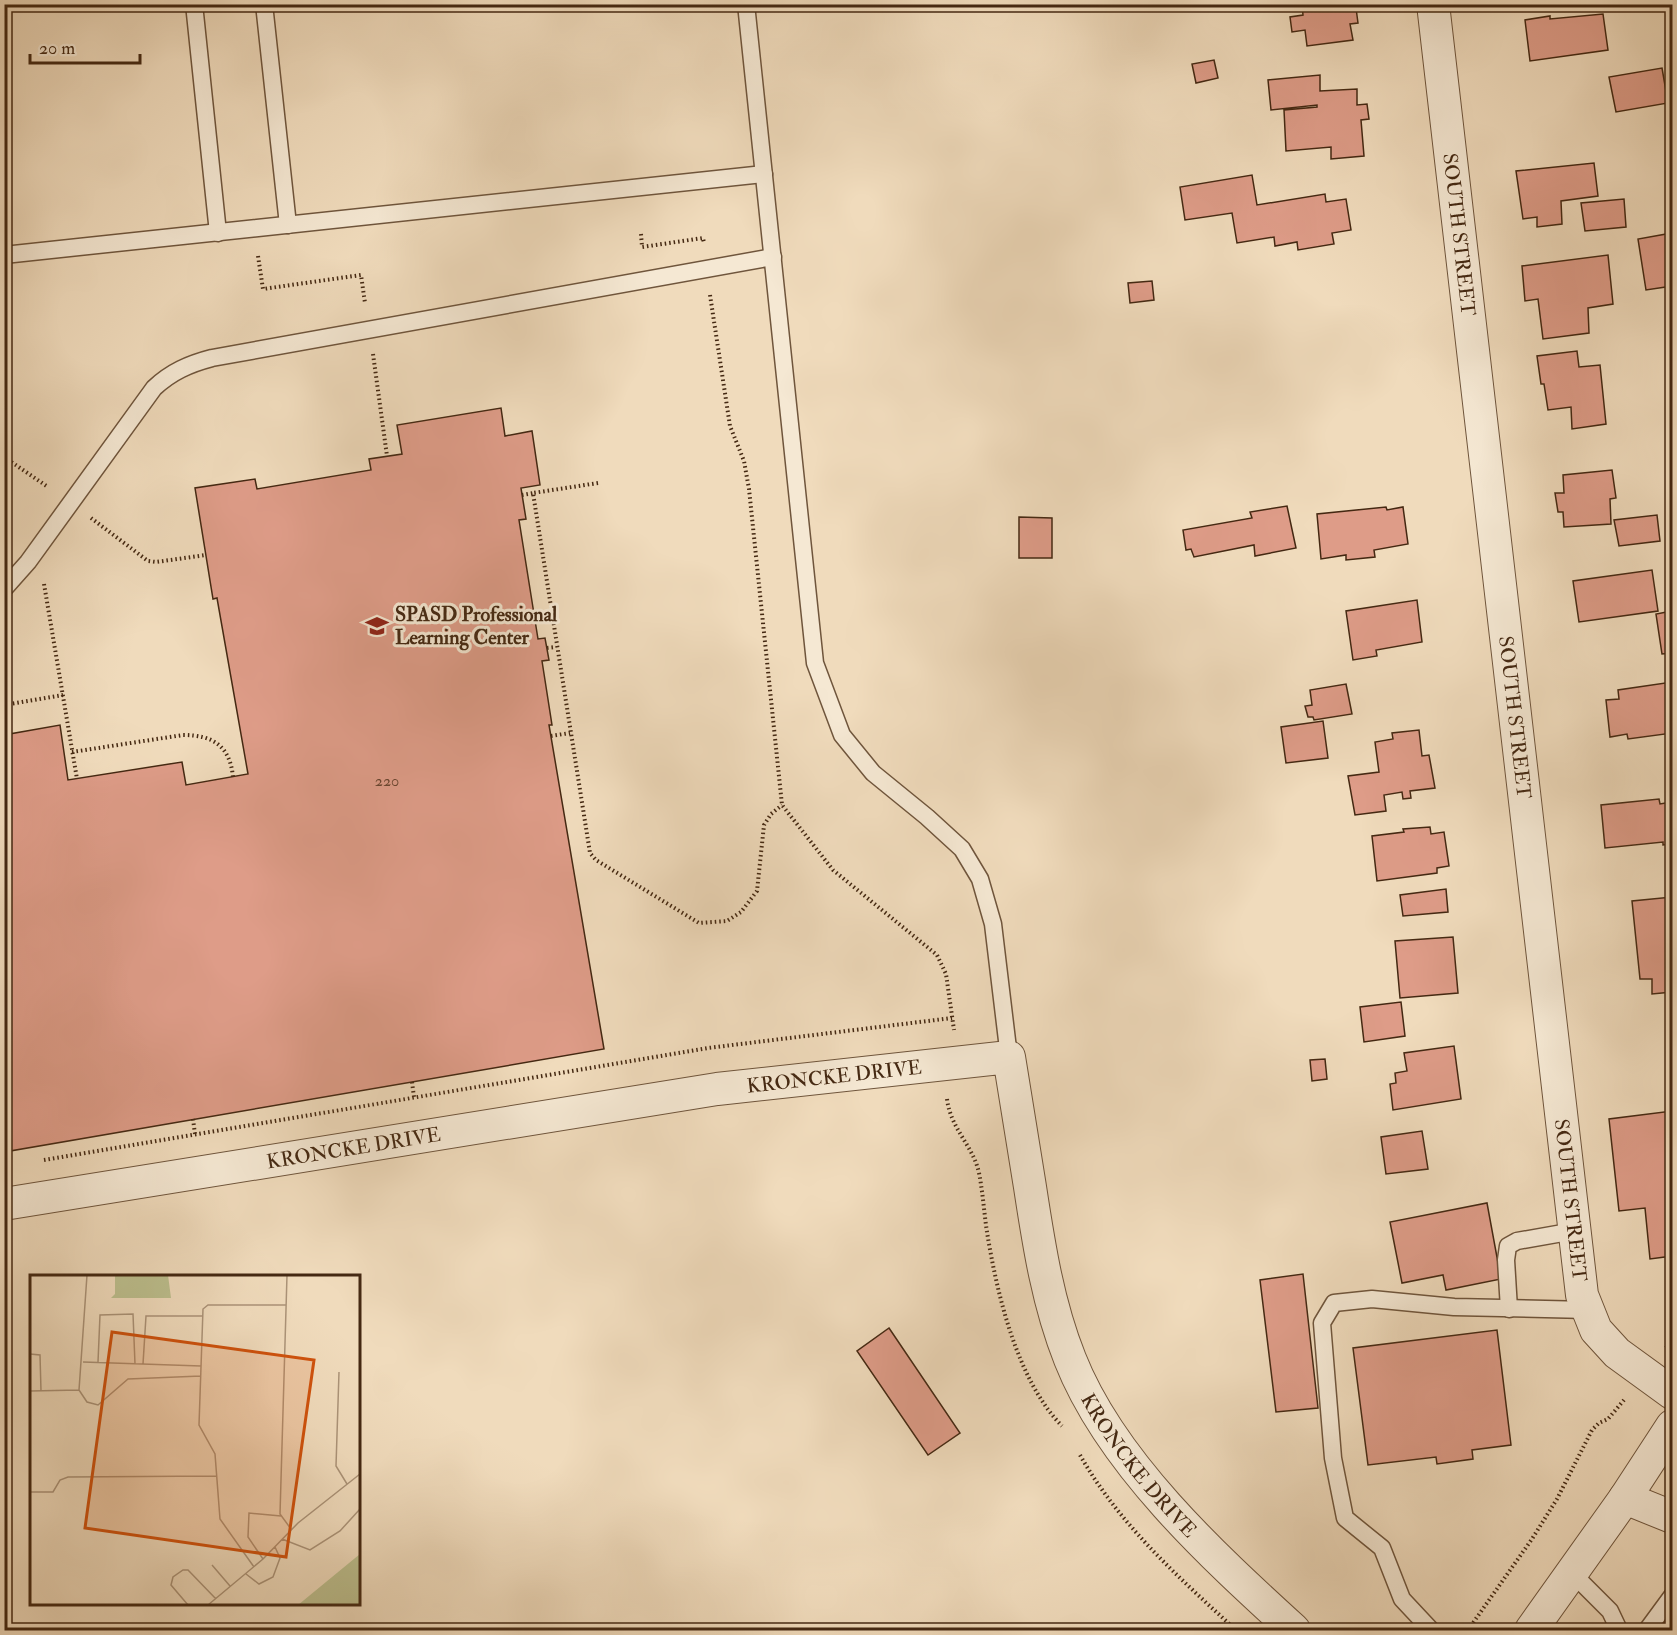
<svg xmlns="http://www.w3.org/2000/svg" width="1677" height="1635" viewBox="0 0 1677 1635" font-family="'IM FELL Double Pica',serif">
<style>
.building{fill:#de9c88;stroke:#442812;stroke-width:1.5}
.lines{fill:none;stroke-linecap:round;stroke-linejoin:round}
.service-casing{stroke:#6f553c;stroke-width:19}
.minor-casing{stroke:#6f553c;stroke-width:34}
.path{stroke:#442812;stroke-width:4;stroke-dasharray:1.5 3;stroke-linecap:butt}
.service{stroke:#f5e8d3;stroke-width:16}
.minor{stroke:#f5e8d3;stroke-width:32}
.labels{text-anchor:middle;stroke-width:6;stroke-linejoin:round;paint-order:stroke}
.number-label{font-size:16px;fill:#6a4530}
.street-label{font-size:20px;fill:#442812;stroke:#f5e8d3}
.poi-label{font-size:20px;font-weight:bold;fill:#442812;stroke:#f5e8d3;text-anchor:start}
.inset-road{fill:none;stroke:#ab9378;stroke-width:1.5}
.view{fill:#cf520d;fill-opacity:0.15;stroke:#cf520d;stroke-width:3}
.inset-edge{fill:none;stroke:#442812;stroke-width:3}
</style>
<rect width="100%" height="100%" fill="#f0dbbc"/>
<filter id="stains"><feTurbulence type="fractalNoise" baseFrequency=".00333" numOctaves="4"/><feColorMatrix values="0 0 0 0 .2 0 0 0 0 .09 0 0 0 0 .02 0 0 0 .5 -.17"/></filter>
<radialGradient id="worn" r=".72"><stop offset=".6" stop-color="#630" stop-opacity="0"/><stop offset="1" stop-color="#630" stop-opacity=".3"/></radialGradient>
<!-- building -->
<g class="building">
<path d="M1302 4H1349V9L1356 8 1358 23 1350 24 1353 40 1307 46 1305 30 1292 32 1290 17 1303 15Z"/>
<path d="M1603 14 1608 50 1530 61 1525 20 1550 16V19Z"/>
<path d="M1214 60 1218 78 1196 83 1192 64Z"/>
<path d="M1662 68 1668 103 1616 112 1609 77Z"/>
<path d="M1320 75V91L1357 89V105L1367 104 1369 119 1361 120 1364 156 1331 159V147L1286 151 1284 110 1317 107V105L1271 110 1268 80Z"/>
<path d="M1594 163 1598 196 1561 201 1562 224 1537 227V217L1523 219 1516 171Z"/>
<path d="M1252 175 1257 205 1325 194 1326 202 1346 199 1351 230 1332 233 1334 244 1298 250 1297 242 1275 246 1274 237 1237 243 1232 213 1185 220 1180 187Z"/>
<path d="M1624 199 1626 227 1585 231 1581 203Z"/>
<path d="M1672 233V286L1646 290 1638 239Z"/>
<path d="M1608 255 1613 304 1588 308 1589 333 1543 339 1538 299 1525 301 1522 266Z"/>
<path d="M1152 281 1154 300 1130 303 1128 283Z"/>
<path d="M1577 351 1579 367 1600 365 1606 424 1572 429 1571 407 1548 410 1544 384H1541L1537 356Z"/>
<path d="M501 408 505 436 532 431 540 485 521 488 526 519 519 520 538 639 545 638 549 660 542 661 552 725H549L604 1049 4 1152V735L60 725 68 780 182 762 186 785 248 774 217 598 213 599 195 488 255 479 257 489 371 470 369 459 402 454 397 425Z"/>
<path d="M1612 470 1616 498 1610 499 1611 524 1564 527 1563 512H1558L1555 493H1564L1563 475Z"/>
<path d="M1287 506 1296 548 1255 556 1254 545 1194 557 1191 549 1186 550 1183 530 1252 518 1250 512Z"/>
<path d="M1386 507 1387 510 1403 507 1408 544 1374 550 1375 557 1346 560V555L1321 559 1317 514Z"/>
<path d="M1657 515 1660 541 1619 546 1614 520Z"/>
<path d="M1019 517 1052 518V558H1019Z"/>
<path d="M1652 570 1658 611 1579 622 1573 581Z"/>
<path d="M1417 600 1422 642 1376 650 1377 656 1353 660 1346 611Z"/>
<path d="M1672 611V653L1662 654 1656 614Z"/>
<path d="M1672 682V736V733L1628 739 1627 734 1610 737 1606 700 1619 699 1618 690Z"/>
<path d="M1346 684 1352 714 1314 720 1313 717H1308L1305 706 1312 705 1310 690Z"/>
<path d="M1323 721 1328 758 1286 763 1281 727Z"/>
<path d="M1419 730 1422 756 1429 755 1435 788 1410 791 1411 798 1403 799 1402 792 1384 795 1386 811 1355 815 1348 776 1379 772 1375 742 1393 739 1392 733Z"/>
<path d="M1659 799 1660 804 1672 802V844L1663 845V842L1605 848 1601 805Z"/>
<path d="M1430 827 1431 834 1444 832 1449 866 1437 868V873L1377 881 1372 836 1404 832 1403 829Z"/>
<path d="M1446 889 1448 912 1403 916 1400 895Z"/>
<path d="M1672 897V992L1652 994V979H1640L1632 901Z"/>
<path d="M1453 937 1458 993 1400 998 1395 941Z"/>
<path d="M1401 1002 1405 1036 1364 1042 1360 1007Z"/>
<path d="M1454 1046 1461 1099 1393 1110 1390 1084 1396 1083 1395 1073 1407 1071 1404 1053Z"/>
<path d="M1325 1059 1327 1079 1312 1081 1310 1060Z"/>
<path d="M1672 1111V1256L1650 1259 1645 1208 1619 1211 1609 1119Z"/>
<path d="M1422 1131 1428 1169 1386 1174 1381 1137Z"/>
<path d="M1487 1203 1501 1279 1446 1290 1443 1275 1402 1283 1390 1222Z"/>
<path d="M1303 1274 1318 1408 1276 1412 1260 1280Z"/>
<path d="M889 1328 960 1433 928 1455 857 1351Z"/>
<path d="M1497 1330 1511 1445 1472 1450 1473 1459 1437 1464 1436 1457 1368 1465 1353 1348Z"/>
</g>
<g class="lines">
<!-- service casing -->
<g class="service-casing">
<g id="service">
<path d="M194 4 218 233"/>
<path d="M264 4 288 225"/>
<path d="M746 4 815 663 842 735 873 773 927 817 962 849 980 879 993 924 1009 1057"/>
<path d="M4 255 764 174"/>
<path d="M4 589 28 562 154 388C171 372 189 364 212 358L773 257"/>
<path d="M1509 1309 1506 1260 1508 1246 1517 1241 1574 1231"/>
<path d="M1572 1573 1610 1611 1619 1630"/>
<path d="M1431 1630 1402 1599 1382 1548 1345 1518 1333 1458 1322 1323 1334 1303 1372 1299 1454 1307 1588 1310"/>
<path d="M1647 1630 1672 1596"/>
</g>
</g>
<!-- minor casing -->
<g class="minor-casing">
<g id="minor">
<path id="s1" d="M1433 4 1582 1295 1596 1330 1617 1353 1672 1393"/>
<path id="s2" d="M4 1204 717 1089 1009 1057C1016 1100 1023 1144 1030 1187 1039 1246 1048 1304 1070 1359 1111 1463 1213 1556 1294 1630"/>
<path d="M1625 1498 1672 1517"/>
<path d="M1531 1630 1625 1498 1672 1426"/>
</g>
</g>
<!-- path -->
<g class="path">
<path d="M641 234 642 247 703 238 704 243"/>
<path d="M258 256 263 289 361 275 365 303"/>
<path d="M710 295 730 426 744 461 749 489 782 805 833 870 937 955 946 974 954 1030"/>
<path d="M373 354 387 456"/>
<path d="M4 457 48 487"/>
<path d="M598 483 533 493 590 853 596 860 699 923 727 921 741 912 757 891 764 825 771 814 782 805"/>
<path d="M522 495 533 493"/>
<path d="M91 518 148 561 156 562 206 555"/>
<path d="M44 584 77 779"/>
<path d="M547 648 556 647"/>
<path d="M4 705 63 695"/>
<path d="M551 736 570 733"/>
<path d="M72 752 183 735C213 735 230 746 233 777"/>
<path d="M412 1082 414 1097"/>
<path d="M947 1099C951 1130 973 1145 979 1173 983 1193 984 1213 987 1232 997 1294 1017 1380 1062 1426"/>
<path d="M193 1119 195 1134"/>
<path d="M44 1160 708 1048 952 1018"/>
<path d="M1666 1348 1672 1340"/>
<path d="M1080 1455C1119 1524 1178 1577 1236 1630"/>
<path d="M1468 1630 1532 1539 1557 1499 1592 1430 1599 1423 1608 1419 1624 1400"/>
</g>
<!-- service -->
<use href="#service" class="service"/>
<!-- minor -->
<use href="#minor" class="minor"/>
</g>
<!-- icons -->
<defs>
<g id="school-bare" transform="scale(1.8)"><path d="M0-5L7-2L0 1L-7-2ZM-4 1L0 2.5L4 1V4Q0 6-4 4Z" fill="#8f2418" stroke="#f5e8d3" stroke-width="2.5" paint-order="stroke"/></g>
</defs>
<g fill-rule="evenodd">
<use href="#school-bare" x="377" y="626"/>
</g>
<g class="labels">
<!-- number labels -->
<g class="number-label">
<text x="387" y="786">220</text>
</g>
<!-- street labels -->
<g class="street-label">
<text dy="7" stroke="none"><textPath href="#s1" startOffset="232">SOUTH STREET</textPath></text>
<text dy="7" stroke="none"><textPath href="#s1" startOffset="718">SOUTH STREET</textPath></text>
<text dy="7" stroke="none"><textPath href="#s2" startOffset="840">KRONCKE DRIVE</textPath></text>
<text dy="7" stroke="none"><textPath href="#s2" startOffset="354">KRONCKE DRIVE</textPath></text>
<text dy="7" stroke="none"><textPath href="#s1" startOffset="1204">SOUTH STREET</textPath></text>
<text dy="7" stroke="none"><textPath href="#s2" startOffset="1452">KRONCKE DRIVE</textPath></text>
</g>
<!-- poi labels -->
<g class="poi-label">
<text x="395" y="621">SPASD Professional<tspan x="395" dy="23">Learning Center</tspan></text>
</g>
</g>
<!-- overview -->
<g transform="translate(30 1275)">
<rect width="330" height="330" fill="#f0dbbc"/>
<path d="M85 0H138L141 23H81L85 19ZM330 279V330H268Z" fill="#bcbf8e"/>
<path class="inset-road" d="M257 0 250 239 261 254M0 79 10 80 11 116M53 87 171 91M68 87 70 40 103 39 105 89M113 89 116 41H173M309 97 306 191 317 209M49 115 57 127 68 130 98 104 171 101M0 116 49 115 57 0M0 217H23L30 205 38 202 186 201M252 264 280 275 310 256 330 234M233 284 218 262 219 238 251 241M182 290 200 311M224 292 190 244 185 179 169 150 173 34 178 30H256M216 299 229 309 243 302 250 283 245 272M158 330 141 310 143 302 153 295H158L186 324M178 330 233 284 268 248 330 199"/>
<path class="view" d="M82 57 284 85 256 282 55 253Z"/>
<rect width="330" height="330" class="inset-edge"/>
</g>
<!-- margin -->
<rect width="1677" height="1635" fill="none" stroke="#f0dbbc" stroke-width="24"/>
<rect x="6" y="6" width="1665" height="1623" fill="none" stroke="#442812" stroke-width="3"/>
<rect x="12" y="12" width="1653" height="1611" fill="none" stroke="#442812" stroke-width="1.5"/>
<!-- scale -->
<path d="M30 54v9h110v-9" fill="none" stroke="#442812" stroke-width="3"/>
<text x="39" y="54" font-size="18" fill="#442812" stroke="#f5e8d3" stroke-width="4.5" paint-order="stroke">20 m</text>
<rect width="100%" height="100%" filter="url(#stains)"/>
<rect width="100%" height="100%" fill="url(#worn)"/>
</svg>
